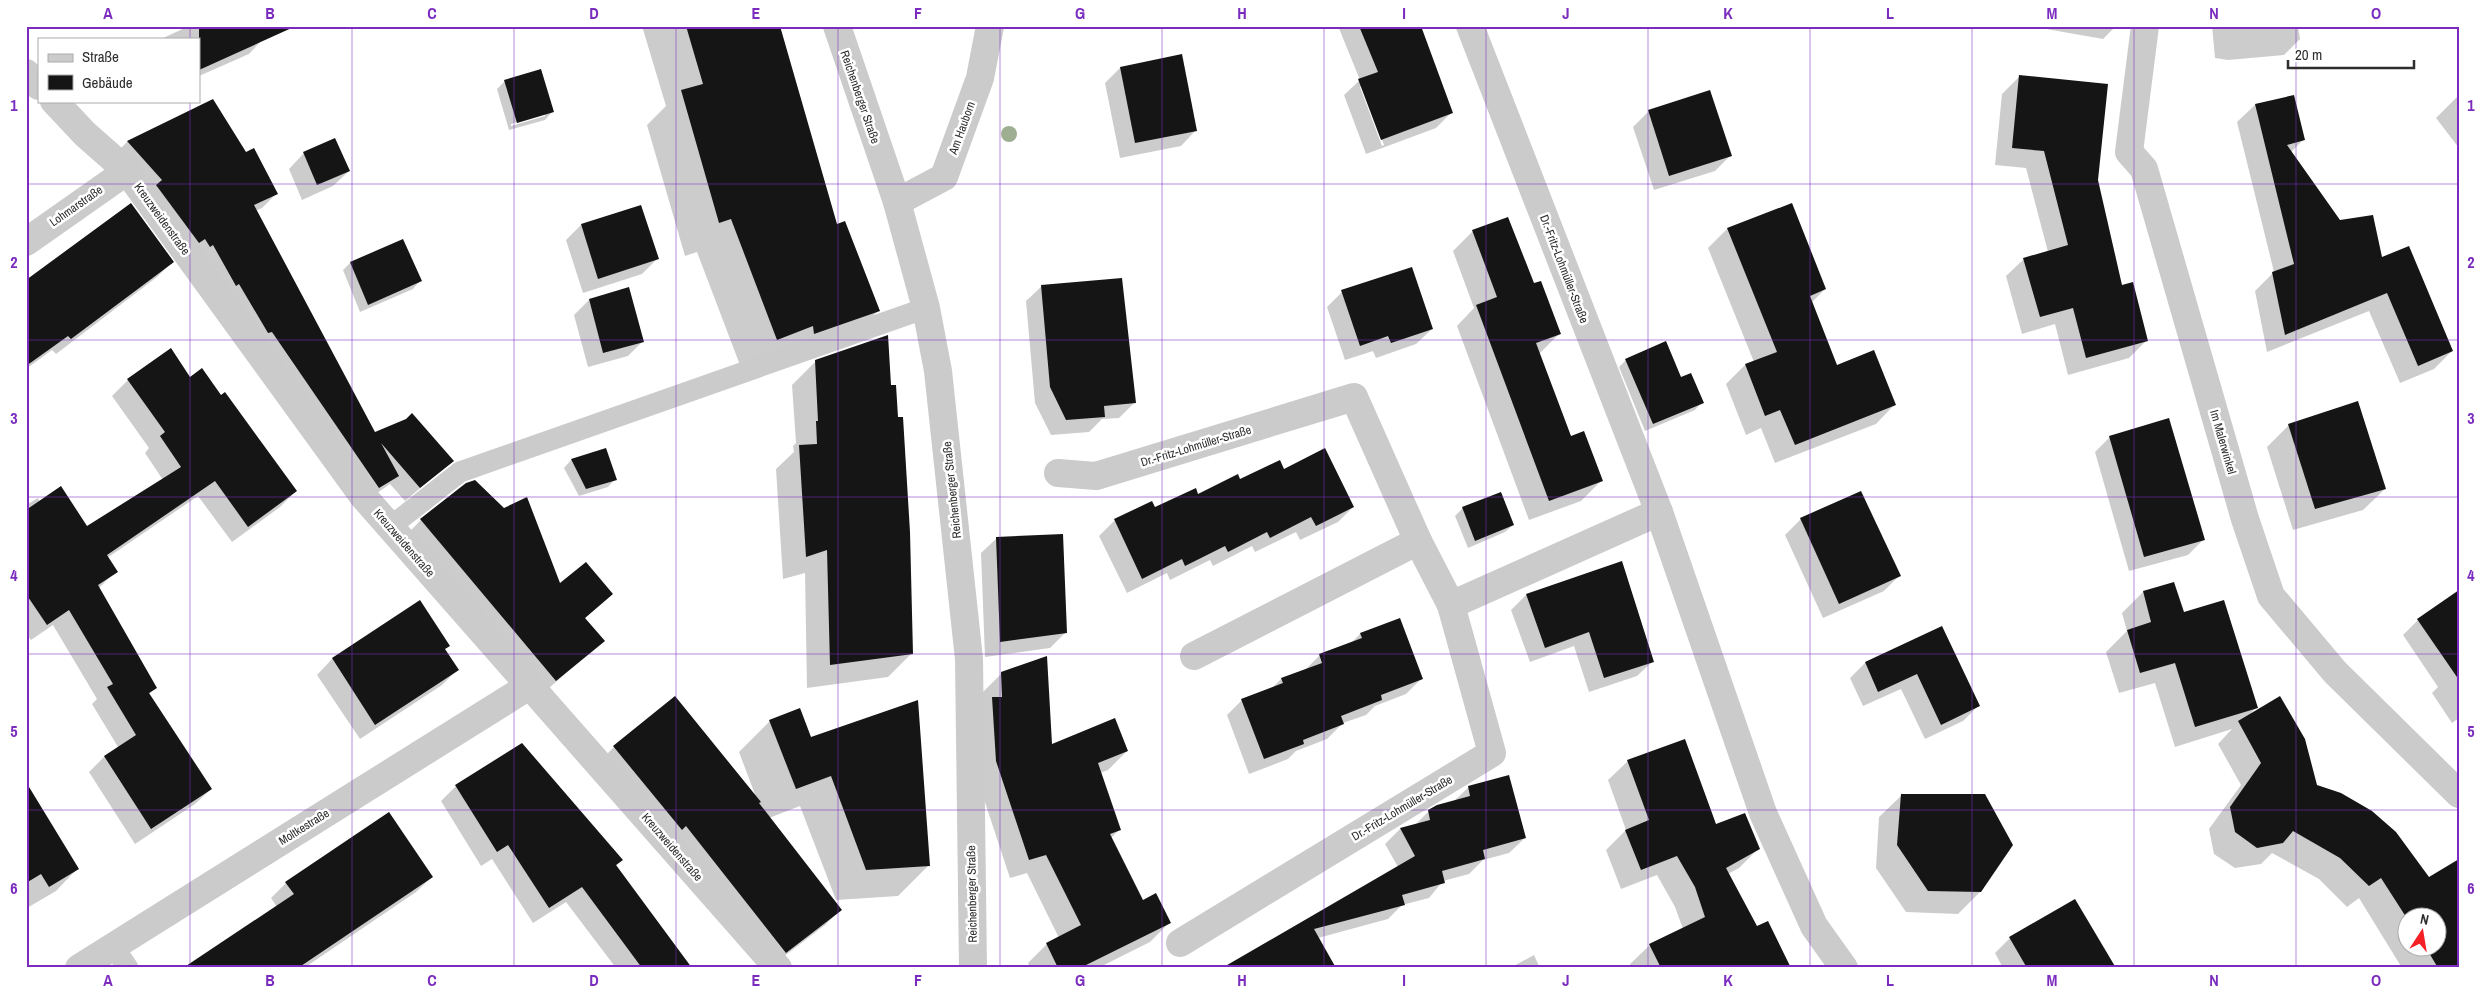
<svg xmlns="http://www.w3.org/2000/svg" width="2485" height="994" viewBox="0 0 2485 994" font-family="'Archivo Narrow',sans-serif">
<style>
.shadow{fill:#0003;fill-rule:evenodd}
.building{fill:#151515}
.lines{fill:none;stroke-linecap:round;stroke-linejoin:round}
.lane{stroke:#cbcbcb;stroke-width:21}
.street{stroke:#cbcbcb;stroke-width:28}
.tree{fill:#9eaf91}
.grid{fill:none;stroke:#7b2cbf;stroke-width:1;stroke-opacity:0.55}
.labels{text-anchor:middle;stroke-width:5;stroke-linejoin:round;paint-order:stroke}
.street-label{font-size:12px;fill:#2e2e2e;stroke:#fff}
.neatline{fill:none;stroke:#7b2cbf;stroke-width:2}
.grid-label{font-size:16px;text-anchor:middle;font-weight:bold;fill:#7b2cbf}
</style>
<rect width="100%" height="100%" fill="#fff"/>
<!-- shadow -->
<g class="shadow">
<path d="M189 26H254L261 41 249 54 199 76V39H161Z"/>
<path d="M642 26H779L836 226 878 311 844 345 743 373 697 252 685 256 647 125 666 106Z"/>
<path d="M1338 26H1419L1452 112 1436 128 1366 154 1344 95 1360 80ZM1360 87H1362L1384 145 1382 146Z"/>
<path d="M2029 26H2116L2103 39Z"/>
<path d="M2212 26H2298L2300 39 2284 55 2228 60 2215 58Z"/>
<path d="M1181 56 1196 130 1181 146 1120 158 1105 83 1120 68Z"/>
<path d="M2019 77 2097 180 2121 287 2147 340 2129 358 2068 375 2055 324 2022 334 2006 276 2024 259 2048 252 2026 168 1995 165 2002 94Z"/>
<path d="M505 81 552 112 545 120 509 130 497 89ZM545 114V116L511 126V124Z"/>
<path d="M1710 92 1730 156 1715 171 1654 190 1633 127 1648 112Z"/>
<path d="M2459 95V148L2436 118Z"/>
<path d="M212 101 246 154 277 193 262 208 255 211 374 434 452 461 405 501 390 484 364 502 113 156 127 142Z"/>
<path d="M2256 104 2303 140 2291 152 2339 222 2381 259 2452 351 2434 369 2400 383 2369 311 2267 352 2255 291 2274 272 2237 122Z"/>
<path d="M304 153 349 171 333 186 302 200 289 169Z"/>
<path d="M1791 204 1825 289 1811 303 1836 367 1895 404 1876 424 1775 463 1761 428 1746 435 1726 384 1745 365 1754 362 1708 248 1727 229Z"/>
<path d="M641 206 657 259 642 274 583 293 566 240 581 225Z"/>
<path d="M1473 231 1533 285 1559 334 1539 354 1570 438 1601 481 1581 501 1529 520 1457 326 1474 308 1453 251Z"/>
<path d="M172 262 157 277 56 354 52 350 26 369V282Z"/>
<path d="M350 263 420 281 413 289 360 312 343 270Z"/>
<path d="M1042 286 1134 403 1119 418 1102 419 1089 432 1051 435 1035 403 1026 301Z"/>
<path d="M628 289 643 341 628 356 588 367 574 315 589 300Z"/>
<path d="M1342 292 1432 329 1416 344 1376 358 1373 351 1345 360 1327 307Z"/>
<path d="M1626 360 1681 378 1702 402 1695 410 1645 431 1619 367Z"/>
<path d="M816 361 890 387 912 653 888 677 807 688 805 573 783 579 776 469 794 452 793 446 796 443 792 385Z"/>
<path d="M189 378 220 397 296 491 280 507 232 542 198 496 107 558 116 571 99 588 156 688 148 695 211 789 195 804 135 844 89 772 104 757 118 747 92 704 97 699 53 625 31 640 26 634V505L38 498 40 502 87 528 163 480 145 453 149 448 112 396 128 380Z"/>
<path d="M2289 425 2385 489 2363 510 2293 530 2267 447Z"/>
<path d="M2110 437 2203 540 2188 555 2129 571 2095 452Z"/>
<path d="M605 450 615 479 608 487 579 496 564 468 571 460Z"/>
<path d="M1284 470 1353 507 1338 522 1300 540 1296 532 1255 552 1252 546 1213 566 1210 560 1170 580 1167 573 1127 593 1099 536 1114 521 1152 503 1155 509 1240 481Z"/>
<path d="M1861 492 1899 576 1884 591 1823 618 1785 535 1801 519Z"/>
<path d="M1500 494 1513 525 1505 532 1468 548 1455 516 1463 508Z"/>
<path d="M421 520 560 585 611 594 584 619 603 641 541 695 406 535Z"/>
<path d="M997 538 1065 633 1050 648 985 657 981 553Z"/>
<path d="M1621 562 1653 661 1637 676 1589 692 1574 646 1530 662 1511 610 1526 595Z"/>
<path d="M2174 584 2183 614 2257 707 2248 716 2316 786 2429 879 2459 968H2402L2359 898 2347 907 2319 879 2272 853 2261 864 2235 868 2214 854 2209 829 2241 785 2218 744 2232 729 2175 747 2155 683 2119 693 2106 652 2127 631 2122 613 2143 592ZM2408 916H2438V946H2408Z"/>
<path d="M2459 592V718L2452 723 2432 693 2438 687 2403 635 2418 620Z"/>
<path d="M420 601 444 650 457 670 442 685 360 739 317 675 332 659Z"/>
<path d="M1399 620 1421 679 1406 694 1375 706 1366 715 1343 723 1327 739 1296 751 1288 759 1249 774 1227 715 1242 700 1272 688 1281 679 1305 670 1320 655 1351 643 1360 634Z"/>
<path d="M1941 628 1978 706 1963 721 1925 739 1901 689 1863 706 1850 678 1865 663Z"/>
<path d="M1002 673 1051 746 1127 751 1108 770 1100 773 1119 830 1111 838 1142 902 1169 923 1150 942 1098 968H1030L1028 963 1047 944 1059 938 1027 873 1010 878 978 781 983 692Z"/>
<path d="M770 721 811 738 928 866 898 896 836 900 800 806 769 818 840 910 825 925 770 967 599 762 614 747 756 797 739 752Z"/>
<path d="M1628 761 1715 826 1758 849 1739 868 1728 874 1757 928 1790 968H1632L1630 964 1650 945 1683 929 1675 907 1657 875 1621 889 1606 850 1626 830 1608 780Z"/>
<path d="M26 784 77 869 56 891 27 908Z"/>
<path d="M456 786 622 860 616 866 691 968H616L566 902 533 923 492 859 481 866 441 801Z"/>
<path d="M1469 787 1525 838 1509 853 1483 860 1469 874 1443 881 1429 898 1402 905 1388 919 1318 938 1226 968 1398 867 1385 844 1400 829 1414 826 1429 811 1454 801Z"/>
<path d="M1901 796 1980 892 1958 914 1906 912 1876 868 1879 817Z"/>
<path d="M432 877 416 892 304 968H186L277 907 271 898 286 883Z"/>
<path d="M2010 938 2114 968H2003L1995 953Z"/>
<path d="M1534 955 1540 968H1510Z"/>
</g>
<!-- building -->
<g class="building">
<path d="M199 26H296L199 70Z"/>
<path d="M686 26H780L837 224 845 221 880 311 814 334 813 326 777 340 731 219 719 223 681 90 703 84Z"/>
<path d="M1359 26H1421L1453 113 1381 140 1358 79 1378 72Z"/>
<path d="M1182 54 1197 131 1135 143 1120 67Z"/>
<path d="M541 69 554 112 517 123 504 80Z"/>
<path d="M2019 75 2108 84 2098 180 2122 285 2133 282 2148 341 2086 358 2073 308 2040 317 2023 258 2068 245 2044 151 2012 148Z"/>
<path d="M1710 90 1732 156 1669 176 1648 110Z"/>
<path d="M2294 95 2305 140 2287 145 2340 220 2373 215 2382 257 2409 246 2453 351 2418 366 2387 293 2285 335 2272 272 2294 264 2255 104Z"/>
<path d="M213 99 246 152 254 148 278 194 254 205 375 432 406 419 412 413 454 461 420 488 381 443 399 476 379 488 272 332 268 333 239 284 236 286 213 245 210 247 205 239 199 243 156 185 162 180 127 141Z"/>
<path d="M335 138 350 171 317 185 303 152Z"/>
<path d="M131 203 174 262 71 339 68 336 26 366V280Z"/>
<path d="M1792 203 1826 289 1810 296 1837 365 1874 350 1896 405 1795 445 1780 410 1765 416 1745 364 1777 352 1727 228Z"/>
<path d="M641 205 659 259 598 279 581 224Z"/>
<path d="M1508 217 1534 283 1541 281 1561 334 1536 343 1571 436 1584 431 1603 481 1549 501 1476 305 1497 297 1472 230Z"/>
<path d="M403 239 422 281 368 305 350 262Z"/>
<path d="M1412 267 1433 329 1391 343 1388 336 1360 346 1341 290Z"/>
<path d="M1122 278 1136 403 1104 406 1105 417 1066 420 1050 387 1041 285Z"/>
<path d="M629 287 644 342 603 353 589 299Z"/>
<path d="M888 335 891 385H896L898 417H903L910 532 913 654 830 665 827 550 806 557 799 445 817 444 816 421H818L815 360Z"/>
<path d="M1666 341 1681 377 1691 373 1704 403 1653 424 1625 359Z"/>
<path d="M171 348 190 377 202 368 221 395 225 392 297 491 248 527 215 481 107 555 118 572 98 585 157 688 149 693 212 789 151 829 104 756 136 735 107 687 113 684 69 610 47 625 26 594V510L61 486 87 526 181 467 160 436 165 432 127 379Z"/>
<path d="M2358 401 2386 489 2315 509 2288 424Z"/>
<path d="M2169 418 2205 540 2144 557 2109 436Z"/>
<path d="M606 448 617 480 586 489 571 459Z"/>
<path d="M1325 448 1354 507 1316 526 1311 517 1270 538 1267 532 1228 552 1225 546 1185 566 1182 559 1142 579 1114 519 1152 501 1155 507 1196 488 1198 494 1238 474 1240 479 1280 460 1284 469Z"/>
<path d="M475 480 504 508 527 497 560 583 586 562 613 594 585 618 605 641 556 681 420 519 466 483Z"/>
<path d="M1861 491 1901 576 1839 604 1800 518Z"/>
<path d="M1501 492 1514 525 1475 541 1462 507Z"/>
<path d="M1063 534 1067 633 1000 642 996 537Z"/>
<path d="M1622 561 1654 662 1604 678 1589 632 1545 648 1526 594Z"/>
<path d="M2174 582 2184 612 2224 600 2258 708 2195 727 2175 663 2140 673 2127 630 2151 622 2143 591Z"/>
<path d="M2459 590V680L2417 619Z"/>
<path d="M420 600 450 646 445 649 459 670 375 725 332 658Z"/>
<path d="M1400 618 1423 679 1381 695 1382 700 1341 716 1344 724 1303 740 1304 744 1264 759 1241 699 1283 683 1281 678 1322 663 1319 654 1362 638 1360 633Z"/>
<path d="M1942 626 1980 706 1941 725 1917 674 1878 692 1865 662Z"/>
<path d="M1047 656 1052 744 1115 718 1128 751 1098 763 1121 830 1110 834 1143 900 1156 893 1171 923 1080 968H1058L1046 943 1081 925 1046 855 1029 860 996 761 992 697H1002L1001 672Z"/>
<path d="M675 696 761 802 759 803 842 910 786 953 686 826 682 830 613 746Z"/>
<path d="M2280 696 2305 739 2317 785 2341 793 2372 811 2396 832 2429 877 2459 859V968H2438L2425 946H2438V916H2408V920L2381 878 2369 886 2340 858 2293 831 2283 843 2257 848 2235 832 2230 807 2261 763 2238 721Z"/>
<path d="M918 700 930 866 866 870 831 776 796 789 769 720 800 708 811 737Z"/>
<path d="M1685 739 1716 824 1745 813 1760 849 1726 868 1757 926 1768 921 1791 968H1661L1649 944 1705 917 1695 887 1677 856 1641 870 1625 830 1649 820 1627 760Z"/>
<path d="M522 743 623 860 616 865 692 968H642L582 887 549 908 508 845 497 852 455 785Z"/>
<path d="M1509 775 1526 838 1483 850 1485 859 1442 871 1445 883 1402 895 1405 905 1314 929 1336 968H1222L1415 856 1400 828 1430 820 1428 810 1437 805 1470 796 1468 786Z"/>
<path d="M26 782 79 869 49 887 41 874 26 883Z"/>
<path d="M1901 794H1985L2013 845 1981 892 1928 891 1897 845Z"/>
<path d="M389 812 433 877 298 968H183L294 894 285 882Z"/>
<path d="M2075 899 2116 968H2027L2009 937Z"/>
</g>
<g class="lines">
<!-- lane -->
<g class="lane">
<path d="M390 527 460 472 926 308"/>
<path d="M113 946 128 968"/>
</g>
<!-- street -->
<g class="street">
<path d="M837 26 897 202 926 308 938 371 969 659 973 968"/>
<path d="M1470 26 1659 512 1763 813 1814 926 1844 968"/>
<path d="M2145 26 2129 152 2144 169 2245 519 2271 596 2335 672 2459 794"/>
<path d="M26 73 39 86"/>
<path d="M54 101 85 134 127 171 363 496 778 968"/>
<path d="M897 202 944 177 980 78 990 26"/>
<path d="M26 242 127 171"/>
<path d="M1058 473 1096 476 1354 397 1418 541 1451 605 1492 753 1180 943"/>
<path d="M1451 605 1659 512"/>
<path d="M1194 656 1418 541"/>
<path d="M79 968 529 686"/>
</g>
</g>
<!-- trees -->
<circle class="tree" cx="1009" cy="134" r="8"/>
<!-- grid -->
<path class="grid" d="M190 26V39M352 26V968M514 26V968M676 26V968M838 26V968M1000 26V968M1162 26V968M1324 26V968M1486 26V968M1648 26V968M1810 26V968M1972 26V968M2134 26V968M2296 26V968M190 101V968M26 184H2459M26 340H2459M26 497H2459M26 654H2459M26 810H2459"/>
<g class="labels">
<!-- street labels -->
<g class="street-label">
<text transform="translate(860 97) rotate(71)" y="4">Reichenberger Straße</text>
<text transform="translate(962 128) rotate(-70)" y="4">Am Hauborn</text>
<text transform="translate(76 206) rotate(-35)" y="4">Lohmarstraße</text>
<text transform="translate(162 219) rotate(54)" y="4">Kreuzweidenstraße</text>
<text transform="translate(1564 269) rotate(69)" y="4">Dr.-Fritz-Lohmüller-Straße</text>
<text transform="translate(2223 442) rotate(74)" y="4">Im Malerwinkel</text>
<text transform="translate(1196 446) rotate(-17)" y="4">Dr.-Fritz-Lohmüller-Straße</text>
<text transform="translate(952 490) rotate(-96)" y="4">Reichenberger Straße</text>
<text transform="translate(404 543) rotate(49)" y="4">Kreuzweidenstraße</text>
<text transform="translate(1402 808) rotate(-31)" y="4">Dr.-Fritz-Lohmüller-Straße</text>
<text transform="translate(304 827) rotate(-32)" y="4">Moltkestraße</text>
<text transform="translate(672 847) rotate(49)" y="4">Kreuzweidenstraße</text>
<text transform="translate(972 894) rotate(-91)" y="4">Reichenberger Straße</text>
</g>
</g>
<!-- border -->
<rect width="2485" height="994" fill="none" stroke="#ffffff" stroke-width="55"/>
<!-- legend -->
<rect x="38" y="38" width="162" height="65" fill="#ffffff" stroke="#ababab"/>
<rect x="48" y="54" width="25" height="8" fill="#cbcbcb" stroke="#ababab"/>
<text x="82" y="62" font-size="15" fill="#2e2e2e">Straße</text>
<rect x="48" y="75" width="25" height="15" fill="#151515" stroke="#ababab"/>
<text x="82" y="88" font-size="15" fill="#2e2e2e">Gebäude</text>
<!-- north arrow -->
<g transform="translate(2422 932) rotate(12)"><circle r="24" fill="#ffffff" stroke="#ababab"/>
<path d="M0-4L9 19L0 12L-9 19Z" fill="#f42025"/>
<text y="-8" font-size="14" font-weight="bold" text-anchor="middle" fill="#2e2e2e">N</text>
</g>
<!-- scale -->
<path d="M2288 60v8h126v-8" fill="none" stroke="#2e2e2e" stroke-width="2.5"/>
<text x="2295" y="60" font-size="15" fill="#2e2e2e" stroke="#ffffff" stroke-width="4" paint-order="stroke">20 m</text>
<rect x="28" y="28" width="2430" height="938" class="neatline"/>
<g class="grid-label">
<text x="108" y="19">A</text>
<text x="270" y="19">B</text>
<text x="432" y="19">C</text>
<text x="594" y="19">D</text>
<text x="756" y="19">E</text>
<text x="918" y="19">F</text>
<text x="1080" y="19">G</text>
<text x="1242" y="19">H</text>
<text x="1404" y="19">I</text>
<text x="1566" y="19">J</text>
<text x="1728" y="19">K</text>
<text x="1890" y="19">L</text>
<text x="2052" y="19">M</text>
<text x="2214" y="19">N</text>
<text x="2376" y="19">O</text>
<text x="14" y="111">1</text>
<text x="2471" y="111">1</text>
<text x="14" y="268">2</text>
<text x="2471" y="268">2</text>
<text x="14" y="424">3</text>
<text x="2471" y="424">3</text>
<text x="14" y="581">4</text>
<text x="2471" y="581">4</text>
<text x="14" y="737">5</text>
<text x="2471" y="737">5</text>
<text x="14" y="894">6</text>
<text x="2471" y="894">6</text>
<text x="108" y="986">A</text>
<text x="270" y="986">B</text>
<text x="432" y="986">C</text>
<text x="594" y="986">D</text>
<text x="756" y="986">E</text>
<text x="918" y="986">F</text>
<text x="1080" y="986">G</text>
<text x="1242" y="986">H</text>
<text x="1404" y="986">I</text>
<text x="1566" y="986">J</text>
<text x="1728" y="986">K</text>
<text x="1890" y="986">L</text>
<text x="2052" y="986">M</text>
<text x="2214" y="986">N</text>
<text x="2376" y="986">O</text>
</g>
</svg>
